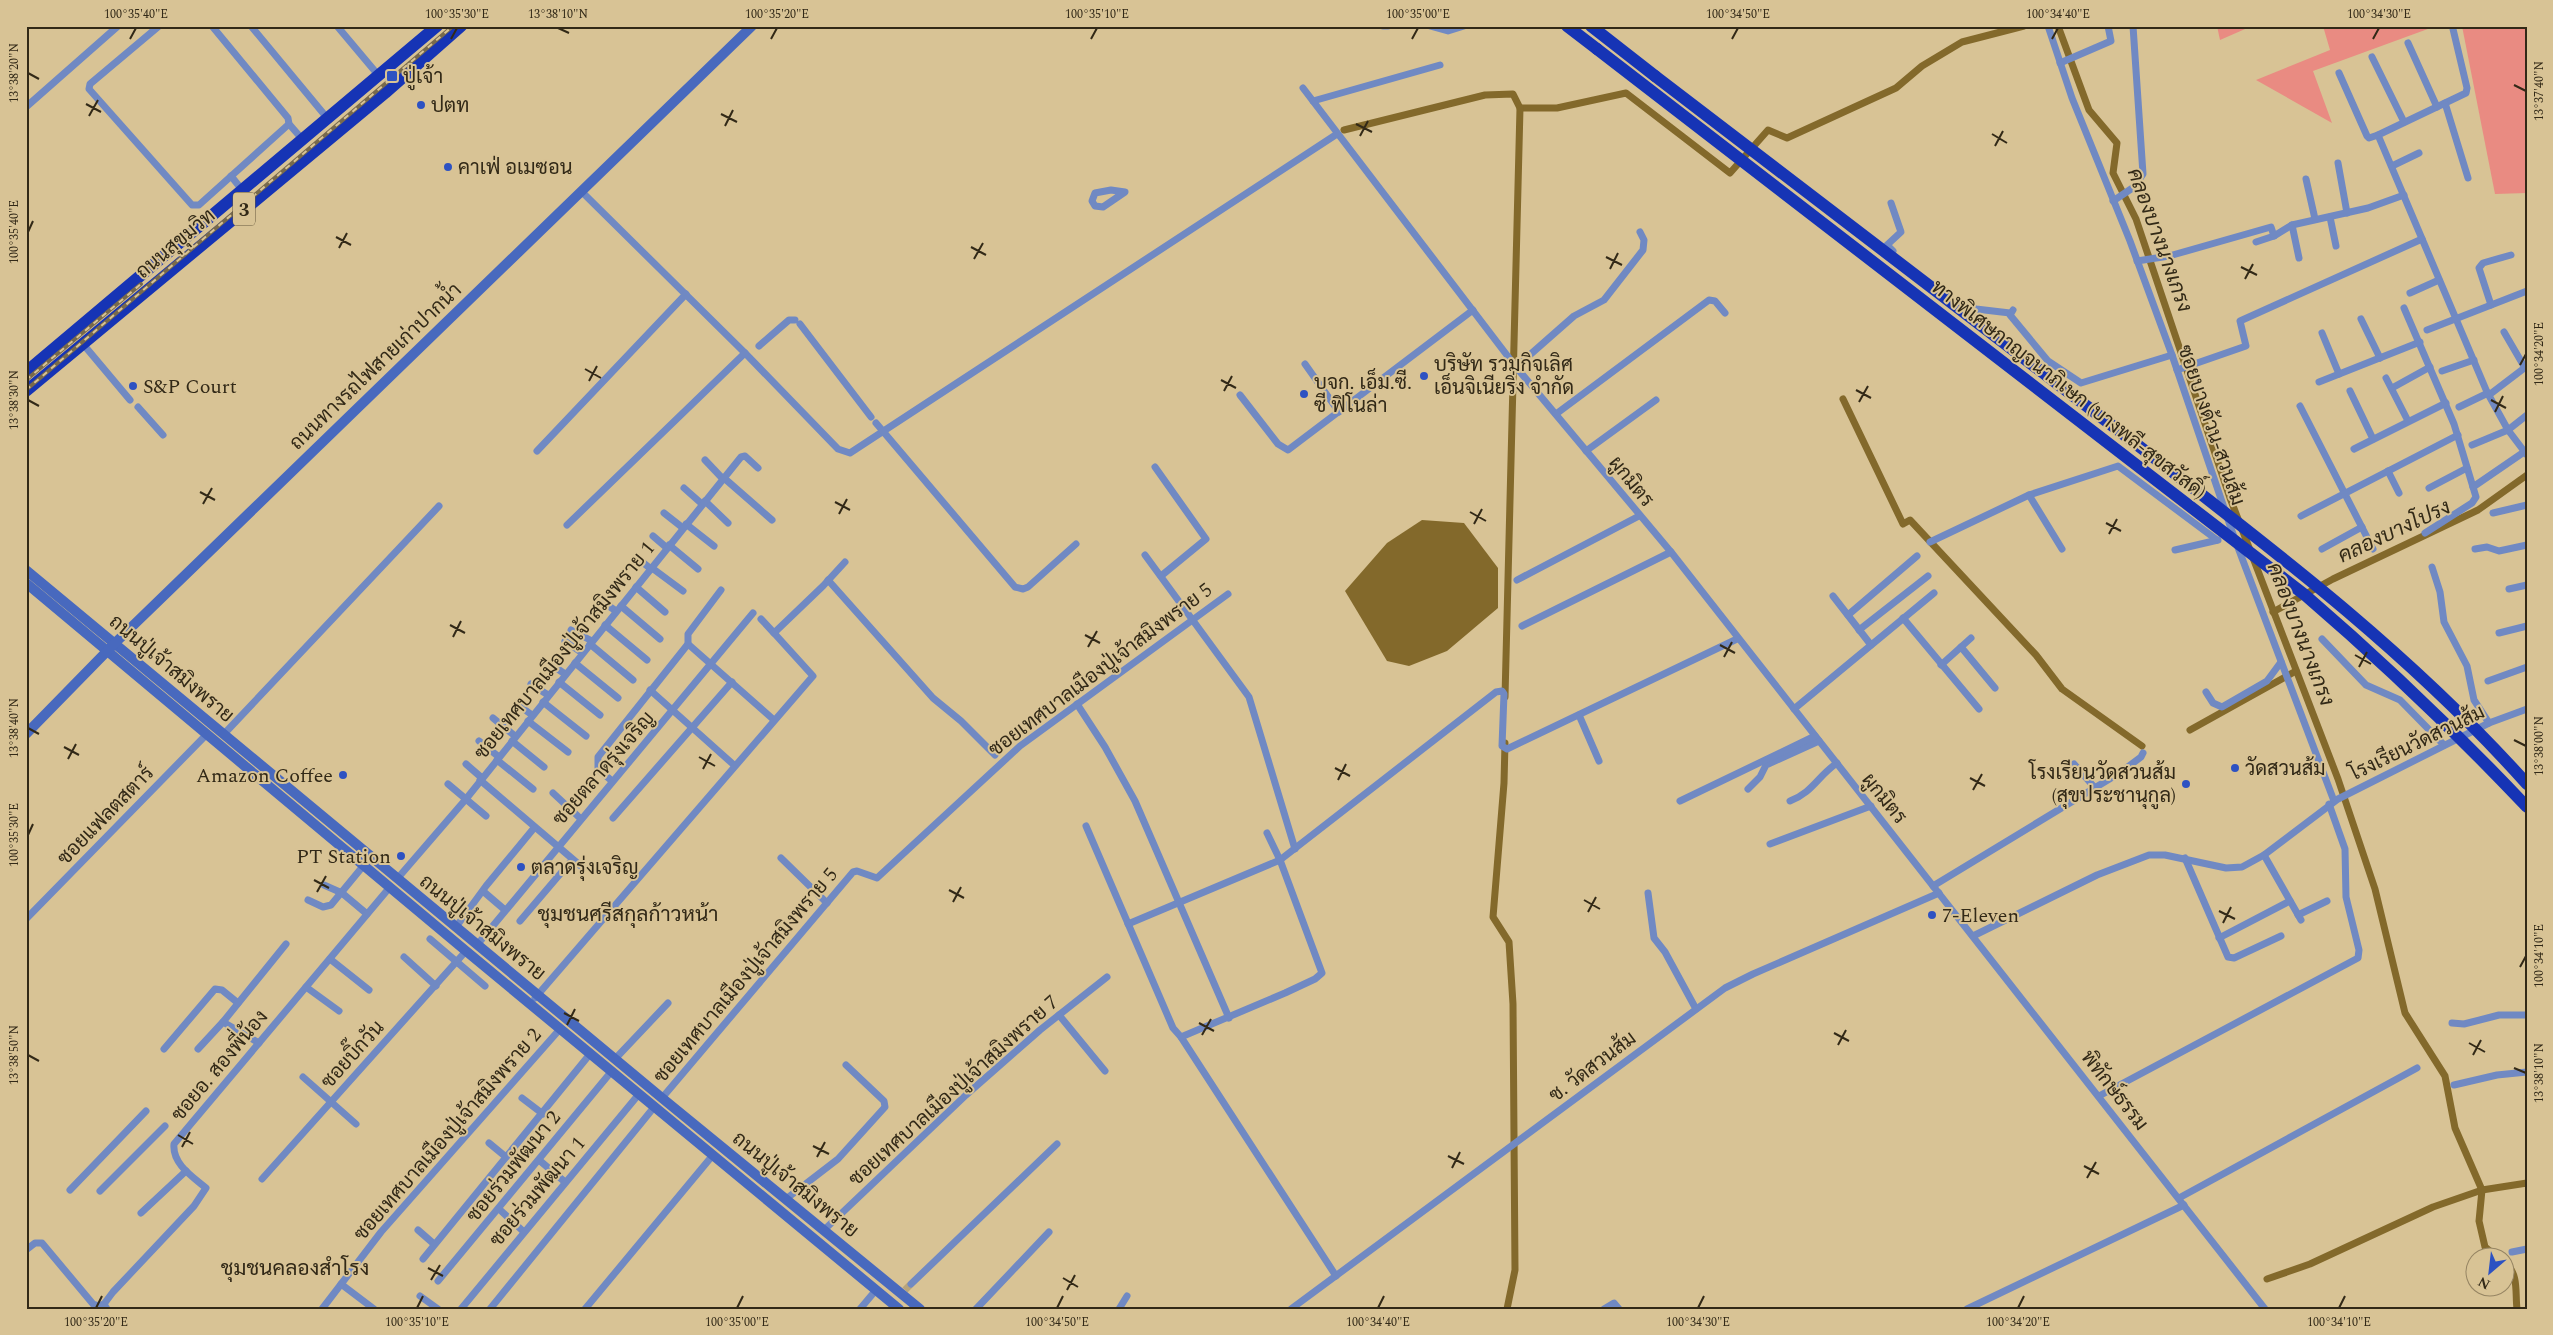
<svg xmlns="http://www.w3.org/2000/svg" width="2553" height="1335" viewBox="0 0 2553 1335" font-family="Spectral,Sarabun,serif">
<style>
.green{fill:#e98b82}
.water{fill:#83692b}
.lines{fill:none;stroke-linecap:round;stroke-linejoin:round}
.canal{stroke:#83692b;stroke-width:7}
.street-tunnel{stroke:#b7a47c;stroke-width:7;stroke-dasharray:7 3.5;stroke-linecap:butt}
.street{stroke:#7089c3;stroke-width:7}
.secondary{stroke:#4869be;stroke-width:10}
.highway{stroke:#1634b5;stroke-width:12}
.rail-casing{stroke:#786a4c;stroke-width:4}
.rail{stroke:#d8c395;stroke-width:2;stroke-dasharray:5.5;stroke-linecap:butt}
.highway-bridge{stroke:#1634b5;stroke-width:12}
.ticks{fill:none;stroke:#322917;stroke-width:2}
.poi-dot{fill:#2d52c2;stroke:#d8c395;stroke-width:2}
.labels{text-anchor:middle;stroke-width:4;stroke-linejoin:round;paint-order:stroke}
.shield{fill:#d8c395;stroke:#64573d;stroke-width:1}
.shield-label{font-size:19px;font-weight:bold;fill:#322917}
.poi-label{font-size:20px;fill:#322917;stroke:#d8c395;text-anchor:start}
.street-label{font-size:20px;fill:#322917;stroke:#d8c395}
.water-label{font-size:21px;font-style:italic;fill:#332a17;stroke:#d8c395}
.neighbourhood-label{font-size:21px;fill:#322917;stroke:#d8c395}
.neatline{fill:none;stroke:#322917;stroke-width:2}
.ticks-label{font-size:12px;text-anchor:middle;fill:#322917}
</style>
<rect width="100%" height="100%" fill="#d8c395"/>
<!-- green -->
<g class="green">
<path d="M2217 26H2252L2220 40Z"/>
<path d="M2323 26H2436L2313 71 2332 123 2256 80 2330 50Z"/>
<path d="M2462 26H2527V193L2495 194Z"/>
</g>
<!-- water -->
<path class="water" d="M1422 520 1464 523 1498 568V608L1447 651 1409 666 1387 661 1345 591 1387 543Z"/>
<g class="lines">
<!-- canal -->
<g class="canal">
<path d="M2058 26 2089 110 2117 143 2113 173 2136 219 2230 498 2338 779 2375 889 2405 1013 2445 1076 2455 1128 2482 1190 2479 1221 2485 1247 2498 1258"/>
<path d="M1520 108H1557L1626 93 1730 173 1768 130 1787 138 1896 88 1922 66 1962 42 2024 26"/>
<path d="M1344 130 1485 95 1513 94 1520 108 1505 697"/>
<path d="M1843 399 1903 524 1910 520 2036 655 2062 689 2142 746"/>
<path d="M2273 612 2333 579 2478 510 2527 475"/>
<path d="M2190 730 2296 671"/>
<path d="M1505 743 1504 783 1493 917 1509 942 1513 1004 1515 1270 1507 1309"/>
<path d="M2506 1264C2519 1274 2515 1294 2517 1309"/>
<path d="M2267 1279 2310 1264 2433 1207 2482 1190 2527 1183"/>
</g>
<!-- street-tunnel -->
<path class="street-tunnel" d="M905 1290 911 1284"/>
<!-- street -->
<g class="street">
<path d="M159 26 90 84 89 89 192 205H199L289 124"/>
<path d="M212 26 288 118 289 124 303 140"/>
<path d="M251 26 328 119"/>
<path d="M337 26 379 76"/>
<path d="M1383 26H1388"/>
<path d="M1430 26 1448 31 1464 26"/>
<path d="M2048 26 2072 98 2130 241 2172 355 2234 537 2334 801"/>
<path d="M2453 29 2467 88 2466 93 2378 135 2487 392 2508 430 2527 455"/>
<path d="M2408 43 2437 107"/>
<path d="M2372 57 2404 122"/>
<path d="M2060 63 2111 41 2108 26"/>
<path d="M2339 73 2367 136 2369 138 2378 135"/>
<path d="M1303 88 1516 367 1671 552 2265 1309"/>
<path d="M1313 101 1440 65"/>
<path d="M2445 103 2468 178"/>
<path d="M26 107 118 26"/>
<path d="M2338 163 2347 213"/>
<path d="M2392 166 2419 153"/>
<path d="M231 176 243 191"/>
<path d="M2306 179 2315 219"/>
<path d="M1111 190 1125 192 1103 207 1095 206 1092 201 1095 193Z"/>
<path d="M581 191 745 353 838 449 850 453 1337 134"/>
<path d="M2113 201 2134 187 2143 174 2133 26"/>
<path d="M1891 203 1901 232 1887 245 1893 251"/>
<path d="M2330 217 2336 246"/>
<path d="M2292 225 2299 258"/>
<path d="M2256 242 2274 236"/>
<path d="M2137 261 2169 256 2271 227 2274 236 2292 225 2368 208 2404 195"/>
<path d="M2410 293 2439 280"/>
<path d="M1960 302 1976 309 2010 313"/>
<path d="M2491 305 2479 268 2483 263 2511 255"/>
<path d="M2404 308 2454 424 2476 497 2472 503 2425 533"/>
<path d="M2013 310 2010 315 2048 361 2081 383 2172 355"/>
<path d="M2361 319 2380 358"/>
<path d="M800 324 871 417"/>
<path d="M2427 330 2527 291"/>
<path d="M2504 332 2525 368"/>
<path d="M2322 333 2339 374"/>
<path d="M83 344 130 400"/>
<path d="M759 346 789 320H795"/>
<path d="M1305 364 1339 412"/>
<path d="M1516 367 1574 316 1604 300 1643 250 1644 240 1640 232"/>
<path d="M2177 370 2246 346 2240 321 2422 239"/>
<path d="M2442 371 2474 360"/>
<path d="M2386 378 2408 421"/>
<path d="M2319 382 2420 342"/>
<path d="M2392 388 2430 367"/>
<path d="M2350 391 2373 439"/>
<path d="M1240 395 1278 444 1288 450 1473 310"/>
<path d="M2489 395 2527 366"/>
<path d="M2300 406 2373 549"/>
<path d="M138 407 163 435"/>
<path d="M2459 407 2488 393"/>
<path d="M1556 414 1709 300 1715 301 1725 313"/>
<path d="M876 423 1015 587 1023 589 1028 587 1076 544"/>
<path d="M2472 445 2508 430 2527 415"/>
<path d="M2354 449 2446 403"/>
<path d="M537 451 686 294"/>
<path d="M1586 451 1656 400"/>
<path d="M705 460 723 479"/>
<path d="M1155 467 1206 539 1161 576"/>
<path d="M2388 471 2399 493"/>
<path d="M724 478 772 520"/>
<path d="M2473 487 2524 452"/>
<path d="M684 488 702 504"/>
<path d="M2429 488 2467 468"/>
<path d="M2029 495 2062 549"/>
<path d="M705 501 728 523"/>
<path d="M664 513 683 528"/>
<path d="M2493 513 2527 505"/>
<path d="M2301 516 2458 435"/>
<path d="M686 524 714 546"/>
<path d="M567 525 745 353"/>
<path d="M653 536 667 548"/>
<path d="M1930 542 2029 495 2118 466 2217 540"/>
<path d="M669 545 698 569"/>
<path d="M2322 549 2362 527"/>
<path d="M2475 549 2487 547 2499 551 2527 545"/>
<path d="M2175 550 2218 540"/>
<path d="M1145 555 1249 697 1295 849"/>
<path d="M641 561 651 569"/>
<path d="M2432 567 2440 592 2444 622 2467 666 2474 700 2489 723"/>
<path d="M652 568 683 591"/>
<path d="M828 580 933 698 961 721 995 755"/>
<path d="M1517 580 1639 516"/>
<path d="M636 587 665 612"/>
<path d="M2509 589 2527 585"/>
<path d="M1833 596 1871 645"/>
<path d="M603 602 616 611"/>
<path d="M621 606 660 639"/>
<path d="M1848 615 1917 556"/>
<path d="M1903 618 1979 709"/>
<path d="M761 619 774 633"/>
<path d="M605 625 647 660"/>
<path d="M1522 626 1671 552"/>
<path d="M571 630 592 641"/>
<path d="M1859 630 1928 576"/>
<path d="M2499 633 2527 626"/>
<path d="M2322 639 2366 685 2400 700 2444 745"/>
<path d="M565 641 582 653"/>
<path d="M590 644 633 680"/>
<path d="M688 644 774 720"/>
<path d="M1961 647 1995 688"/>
<path d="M575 663 618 698"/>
<path d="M552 665 565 674"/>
<path d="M1941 665 1971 638"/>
<path d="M2488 681 2527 667"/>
<path d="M559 682 600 715"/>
<path d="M531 684 548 695"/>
<path d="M650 690 734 765"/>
<path d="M2206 692 2213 703 2222 707 2267 681 2281 662"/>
<path d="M543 702 586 736"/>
<path d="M517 704 532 715"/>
<path d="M1077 704 1105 747 1135 801 1229 1018"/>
<path d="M1794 709 1934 593"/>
<path d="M1579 715 1599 761"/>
<path d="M493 718 515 736"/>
<path d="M528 721 568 752"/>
<path d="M224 734 439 506"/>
<path d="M479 741 499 757"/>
<path d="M512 741 544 767"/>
<path d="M497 760 533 789"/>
<path d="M466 764 482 778"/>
<path d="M2074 764 2095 788"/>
<path d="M480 780 582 867"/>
<path d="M612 781 598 769V757L688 644V634L721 590"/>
<path d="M448 784 486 816"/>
<path d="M1748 789 1760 777 1766 765 1819 741"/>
<path d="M553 793 581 819"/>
<path d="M1680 801 1815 736"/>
<path d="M1790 801C1813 792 1817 777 1837 763"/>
<path d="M613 818 732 682"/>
<path d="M1086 826 1173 1028 1181 1037 1336 1276"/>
<path d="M1770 844 1871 806"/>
<path d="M2264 855 2301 920"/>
<path d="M781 858 827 903"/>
<path d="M2185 858 2228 957 2234 958 2281 936"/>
<path d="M397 879 466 799 741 457 745 456 758 468"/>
<path d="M324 885 342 893 367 914"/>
<path d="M1933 886 2121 772 2141 757 2143 753"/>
<path d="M484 892 505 910"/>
<path d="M1648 893 1654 938 1665 952 1696 1009"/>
<path d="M308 900 323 907 331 905 364 865"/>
<path d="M2298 915 2327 901"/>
<path d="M26 919 207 734"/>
<path d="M520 921 572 860"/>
<path d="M1128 924 1280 860 1496 692 1502 691 1504 694 1502 746 1507 749 1737 639"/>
<path d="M456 927 486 886 534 828"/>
<path d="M1973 936 2097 875 2149 855H2165L2226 868 2242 867 2264 855 2338 799 2489 723 2527 709"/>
<path d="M2219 938 2290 901"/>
<path d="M430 939 485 986"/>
<path d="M477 945 753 613"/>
<path d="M404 957 436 986"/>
<path d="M330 959 369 990"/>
<path d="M306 987 339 1011"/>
<path d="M535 998 813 676 774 633 823 586 845 562"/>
<path d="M1059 1015 1105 1071"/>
<path d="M223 1022 286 944"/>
<path d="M2452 1023 2464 1024 2499 1015H2527"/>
<path d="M1181 1037 1285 993 1315 979 1322 973 1280 860 1267 833"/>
<path d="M164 1049 215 989 222 990 238 1003"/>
<path d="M198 1049 223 1022 259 1043"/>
<path d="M615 1059 668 1003"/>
<path d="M303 1077 356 1124"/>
<path d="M2454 1085 2497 1075 2527 1072"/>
<path d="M2099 1096 2358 958 2359 950 2346 897 2345 849 2329 804"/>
<path d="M522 1098 543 1114"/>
<path d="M662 1098 853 872 857 871 877 878 1020 746 1228 594"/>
<path d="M489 1143 506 1157"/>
<path d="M539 1160 565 1182"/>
<path d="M262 1179 466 951"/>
<path d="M70 1190 146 1111"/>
<path d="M100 1191 165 1126"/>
<path d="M2179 1198 2417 1068"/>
<path d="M786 1199 838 1159 885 1107 884 1101 846 1065"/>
<path d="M499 1209 524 1232"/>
<path d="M141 1213 186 1171"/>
<path d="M418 1230 434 1244"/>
<path d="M824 1230 966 1095 1040 1030 1107 977"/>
<path d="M26 1250 35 1243H42L93 1304 99 1306 104 1304"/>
<path d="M2512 1252 2527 1249"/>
<path d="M423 1259 590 1054"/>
<path d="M438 1281 611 1072"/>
<path d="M341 1284 374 1309"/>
<path d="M911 1284 1057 1144"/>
<path d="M420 1296 438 1309"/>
<path d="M107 1309 104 1304 113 1292 194 1206 206 1188C193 1177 172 1164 174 1144L390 887"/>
<path d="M322 1309 381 1232 560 1029"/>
<path d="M461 1309 639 1094"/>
<path d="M490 1309 655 1106"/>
<path d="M585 1309 713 1155"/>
<path d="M860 1309 876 1290"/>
<path d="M976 1309 1049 1232"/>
<path d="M1119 1309 1127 1296"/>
<path d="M1291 1309 1725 988 1753 974 1939 893"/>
<path d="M1604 1309 1614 1303 1619 1309"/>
<path d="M1967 1309 2184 1205"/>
</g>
<!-- secondary -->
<g class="secondary">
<path d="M26 570 662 1098 920 1309"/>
<path d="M26 583 466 951 899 1309"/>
<path d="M26 734 115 643 752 26"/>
</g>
<!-- highway -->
<g class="highway">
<path d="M1567 26 1597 49"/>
<path d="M1591 26 1655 76"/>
<path d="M26 372 437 26"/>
<path d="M26 391 385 93 461 26"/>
</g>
<!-- rail casing -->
<g class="rail-casing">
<g id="rail">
<path d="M26 380 141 284"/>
<path d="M26 390 453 26"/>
</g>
</g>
<!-- rail -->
<use href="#rail" class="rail"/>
<!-- highway-bridge -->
<g class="highway-bridge">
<path d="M1597 49 2305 595C2383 662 2456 732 2527 807"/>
<path d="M1655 76C1814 197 1973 318 2131 440 2271 548 2409 652 2527 784"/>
</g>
</g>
<!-- ticks -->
<path class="ticks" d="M558 28 569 33M130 39 136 28M451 39 457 28M771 39 777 28M1091 39 1097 28M1412 39 1418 28M1732 39 1738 28M2052 39 2058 28M2373 39 2379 28M28 73 39 79M2514 85 2526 91M86 104 101 112M721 114 737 122M89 116 98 100M1356 124 1372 132M725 126 733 110M1992 134 2007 143M1360 136 1368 121M1995 146 2003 131M28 232 33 221M336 237 351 245M971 247 986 255M339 248 347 233M1606 257 1622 265M974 259 983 243M2241 267 2257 275M1610 269 1618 253M2245 279 2253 264M2520 365 2526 354M585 369 601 378M1221 380 1236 388M589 381 597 366M1856 390 1871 398M1224 391 1232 376M28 400 39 406M2491 400 2506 408M1859 402 1868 386M2495 412 2503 396M200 492 215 500M835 502 850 510M203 504 212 488M1470 512 1486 521M839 514 847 499M2106 523 2121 531M1474 524 1482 509M2109 534 2117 519M450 625 465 633M1085 635 1100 643M453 637 461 621M1720 645 1735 653M1088 647 1097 631M2355 655 2371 664M1724 657 1732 642M2359 667 2367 652M28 728 39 734M2514 740 2526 746M64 747 79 755M699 757 715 766M68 759 76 744M1335 768 1350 776M703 769 711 754M1970 778 1985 786M1338 780 1346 764M1973 790 1982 774M28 835 33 824M314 880 329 888M949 890 964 898M317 892 326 876M1584 900 1600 909M953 902 961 887M2219 911 2235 919M1588 912 1596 897M2223 923 2231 907M2520 967 2526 956M564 1013 579 1021M1199 1023 1214 1031M567 1025 575 1009M1834 1033 1849 1041M1202 1035 1211 1019M2469 1043 2485 1052M1838 1045 1846 1030M28 1055 39 1061M2473 1055 2481 1040M2514 1068 2526 1073M178 1135 193 1144M813 1146 829 1154M182 1147 190 1132M1448 1156 1464 1164M817 1157 825 1142M2084 1166 2099 1174M1452 1168 1460 1152M2087 1178 2096 1162M428 1268 443 1276M1063 1278 1078 1287M431 1280 440 1265M1067 1290 1075 1275M96 1308 102 1296M417 1308 423 1296M737 1308 743 1296M1057 1308 1063 1296M1378 1308 1384 1296M1698 1308 1704 1296M2018 1308 2024 1296M2339 1308 2345 1296"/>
<!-- markers -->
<g class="poi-dot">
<rect x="386" y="70" width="12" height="12" rx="2.5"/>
<circle cx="421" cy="105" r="5"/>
<circle cx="448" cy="167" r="5"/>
<circle cx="1424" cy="376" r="5"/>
<circle cx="133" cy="386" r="5"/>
<circle cx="1304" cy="394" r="5"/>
<circle cx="2235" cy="768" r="5"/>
<circle cx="343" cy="775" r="5"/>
<circle cx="2186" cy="784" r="5"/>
<circle cx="401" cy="856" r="5"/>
<circle cx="521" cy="867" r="5"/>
<circle cx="1932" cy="915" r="5"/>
</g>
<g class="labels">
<!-- shield labels -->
<rect class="shield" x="233" y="192.5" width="22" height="33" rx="4"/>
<g class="shield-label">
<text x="244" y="216">3</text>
</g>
<!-- poi labels -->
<g class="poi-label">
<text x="403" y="83">ปู่เจ้า</text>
<text x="431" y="112">ปตท</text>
<text x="458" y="174">คาเฟ่ อเมซอน</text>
<text x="1434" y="371">บริษัท รวมกิจเลิศ<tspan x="1434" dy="23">เอ็นจิเนียริ่ง จำกัด</tspan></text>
<text x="1314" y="389">บจก. เอ็ม.ซี.<tspan x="1314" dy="23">ซี ฟิโนล่า</tspan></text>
<text x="143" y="393">S&amp;P Court</text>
<text x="2245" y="775">วัดสวนส้ม</text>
<text x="2176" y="779" text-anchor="end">โรงเรียนวัดสวนส้ม<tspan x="2176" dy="23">(สุขประชานุกูล)</tspan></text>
<text x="333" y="782" text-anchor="end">Amazon Coffee</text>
<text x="391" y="863" text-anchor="end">PT Station</text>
<text x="531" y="874">ตลาดรุ่งเจริญ</text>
<text x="1942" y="922">7-Eleven</text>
</g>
<!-- street labels -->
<g class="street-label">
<text transform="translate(175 243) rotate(-40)" y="7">ถนนสุขุมวิท</text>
<text transform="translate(375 366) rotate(-44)" y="7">ถนนทางรถไฟสายเก่าปากน้ำ</text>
<text transform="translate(2069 389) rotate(38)" y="7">ทางพิเศษกาญจนาภิเษก (บางพลี-สุขสวัสดิ์)</text>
<text transform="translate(2212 425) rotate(71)" y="7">ซอยบางด้วน-สวนส้ม</text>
<text transform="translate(1632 481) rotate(51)" y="7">ผูกมิตร</text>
<text transform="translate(564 650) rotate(-51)" y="7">ซอยเทศบาลเมืองปู่เจ้าสมิงพราย 1</text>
<text transform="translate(172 668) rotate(40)" y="7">ถนนปู่เจ้าสมิงพราย</text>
<text transform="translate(1100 669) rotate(-37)" y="7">ซอยเทศบาลเมืองปู่เจ้าสมิงพราย 5</text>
<text transform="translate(2417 742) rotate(-26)" y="7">โรงเรียนวัดสวนส้ม</text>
<text transform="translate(603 768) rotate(-49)" y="7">ซอยตลาดรุ่งเจริญ</text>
<text transform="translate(1885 798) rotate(51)" y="7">ผูกมิตร</text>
<text transform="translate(105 815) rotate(-46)" y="7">ซอยแฟลตสตาร์</text>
<text transform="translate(483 927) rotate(39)" y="7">ถนนปู่เจ้าสมิงพราย</text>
<text transform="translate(745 975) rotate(-50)" y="7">ซอยเทศบาลเมืองปู่เจ้าสมิงพราย 5</text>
<text transform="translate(352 1054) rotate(-48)" y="7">ซอยบิ๊กวัน</text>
<text transform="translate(219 1065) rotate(-50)" y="7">ซอยอ. สองพี่น้อง</text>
<text transform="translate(1592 1066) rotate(-37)" y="7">ซ. วัดสวนส้ม</text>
<text transform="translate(953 1090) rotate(-42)" y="7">ซอยเทศบาลเมืองปู่เจ้าสมิงพราย 7</text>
<text transform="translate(2115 1090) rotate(52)" y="7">พิทักษ์ธรรม</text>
<text transform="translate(447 1134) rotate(-49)" y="7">ซอยเทศบาลเมืองปู่เจ้าสมิงพราย 2</text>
<text transform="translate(513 1166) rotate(-51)" y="7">ซอยร่วมพัฒนา 2</text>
<text transform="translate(796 1184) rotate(39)" y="7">ถนนปู่เจ้าสมิงพราย</text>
<text transform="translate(537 1191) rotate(-50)" y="7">ซอยร่วมพัฒนา 1</text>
</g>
<!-- water labels -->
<g class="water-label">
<text transform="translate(2160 240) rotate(70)" y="7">คลองบางนางเกรง</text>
<text transform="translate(2394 531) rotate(-25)" y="7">คลองบางโปรง</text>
<text transform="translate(2301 634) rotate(69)" y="7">คลองบางนางเกรง</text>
</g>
<!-- neighbourhood labels -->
<g class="neighbourhood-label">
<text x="628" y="921">ชุมชนศรีสกุลก้าวหน้า</text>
<text x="295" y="1275">ชุมชนคลองสำโรง</text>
</g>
</g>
<!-- border -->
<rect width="2553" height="1335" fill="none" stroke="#d8c395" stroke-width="55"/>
<!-- north arrow -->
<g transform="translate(2490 1272) rotate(208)"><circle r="24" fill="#d8c395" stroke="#968563"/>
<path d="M0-4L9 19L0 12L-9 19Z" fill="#2d52c2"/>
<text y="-8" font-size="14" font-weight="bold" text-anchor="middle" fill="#322917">N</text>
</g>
<rect x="28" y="28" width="2498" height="1280" class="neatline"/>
<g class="ticks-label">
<text x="136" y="18">100°35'40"E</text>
<text x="457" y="18">100°35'30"E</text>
<text x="558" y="18">13°38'10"N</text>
<text x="777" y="18">100°35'20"E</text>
<text x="1097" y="18">100°35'10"E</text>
<text x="1418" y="18">100°35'00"E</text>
<text x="1738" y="18">100°34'50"E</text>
<text x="2058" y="18">100°34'40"E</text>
<text x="2379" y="18">100°34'30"E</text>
<text transform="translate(14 73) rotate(-90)" y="4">13°38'20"N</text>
<text transform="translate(2539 91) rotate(-90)" y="4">13°37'40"N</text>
<text transform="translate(14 232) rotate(-90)" y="4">100°35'40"E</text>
<text transform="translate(2539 354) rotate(-90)" y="4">100°34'20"E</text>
<text transform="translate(14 400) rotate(-90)" y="4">13°38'30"N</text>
<text transform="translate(14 728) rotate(-90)" y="4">13°38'40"N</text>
<text transform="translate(2539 746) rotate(-90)" y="4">13°38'00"N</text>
<text transform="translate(14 835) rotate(-90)" y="4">100°35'30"E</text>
<text transform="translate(2539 956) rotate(-90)" y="4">100°34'10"E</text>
<text transform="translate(14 1055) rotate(-90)" y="4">13°38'50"N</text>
<text transform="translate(2539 1073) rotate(-90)" y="4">13°38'10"N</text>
<text x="96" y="1326">100°35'20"E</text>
<text x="417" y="1326">100°35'10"E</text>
<text x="737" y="1326">100°35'00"E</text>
<text x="1057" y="1326">100°34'50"E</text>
<text x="1378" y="1326">100°34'40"E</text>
<text x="1698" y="1326">100°34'30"E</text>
<text x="2018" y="1326">100°34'20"E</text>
<text x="2339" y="1326">100°34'10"E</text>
</g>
</svg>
